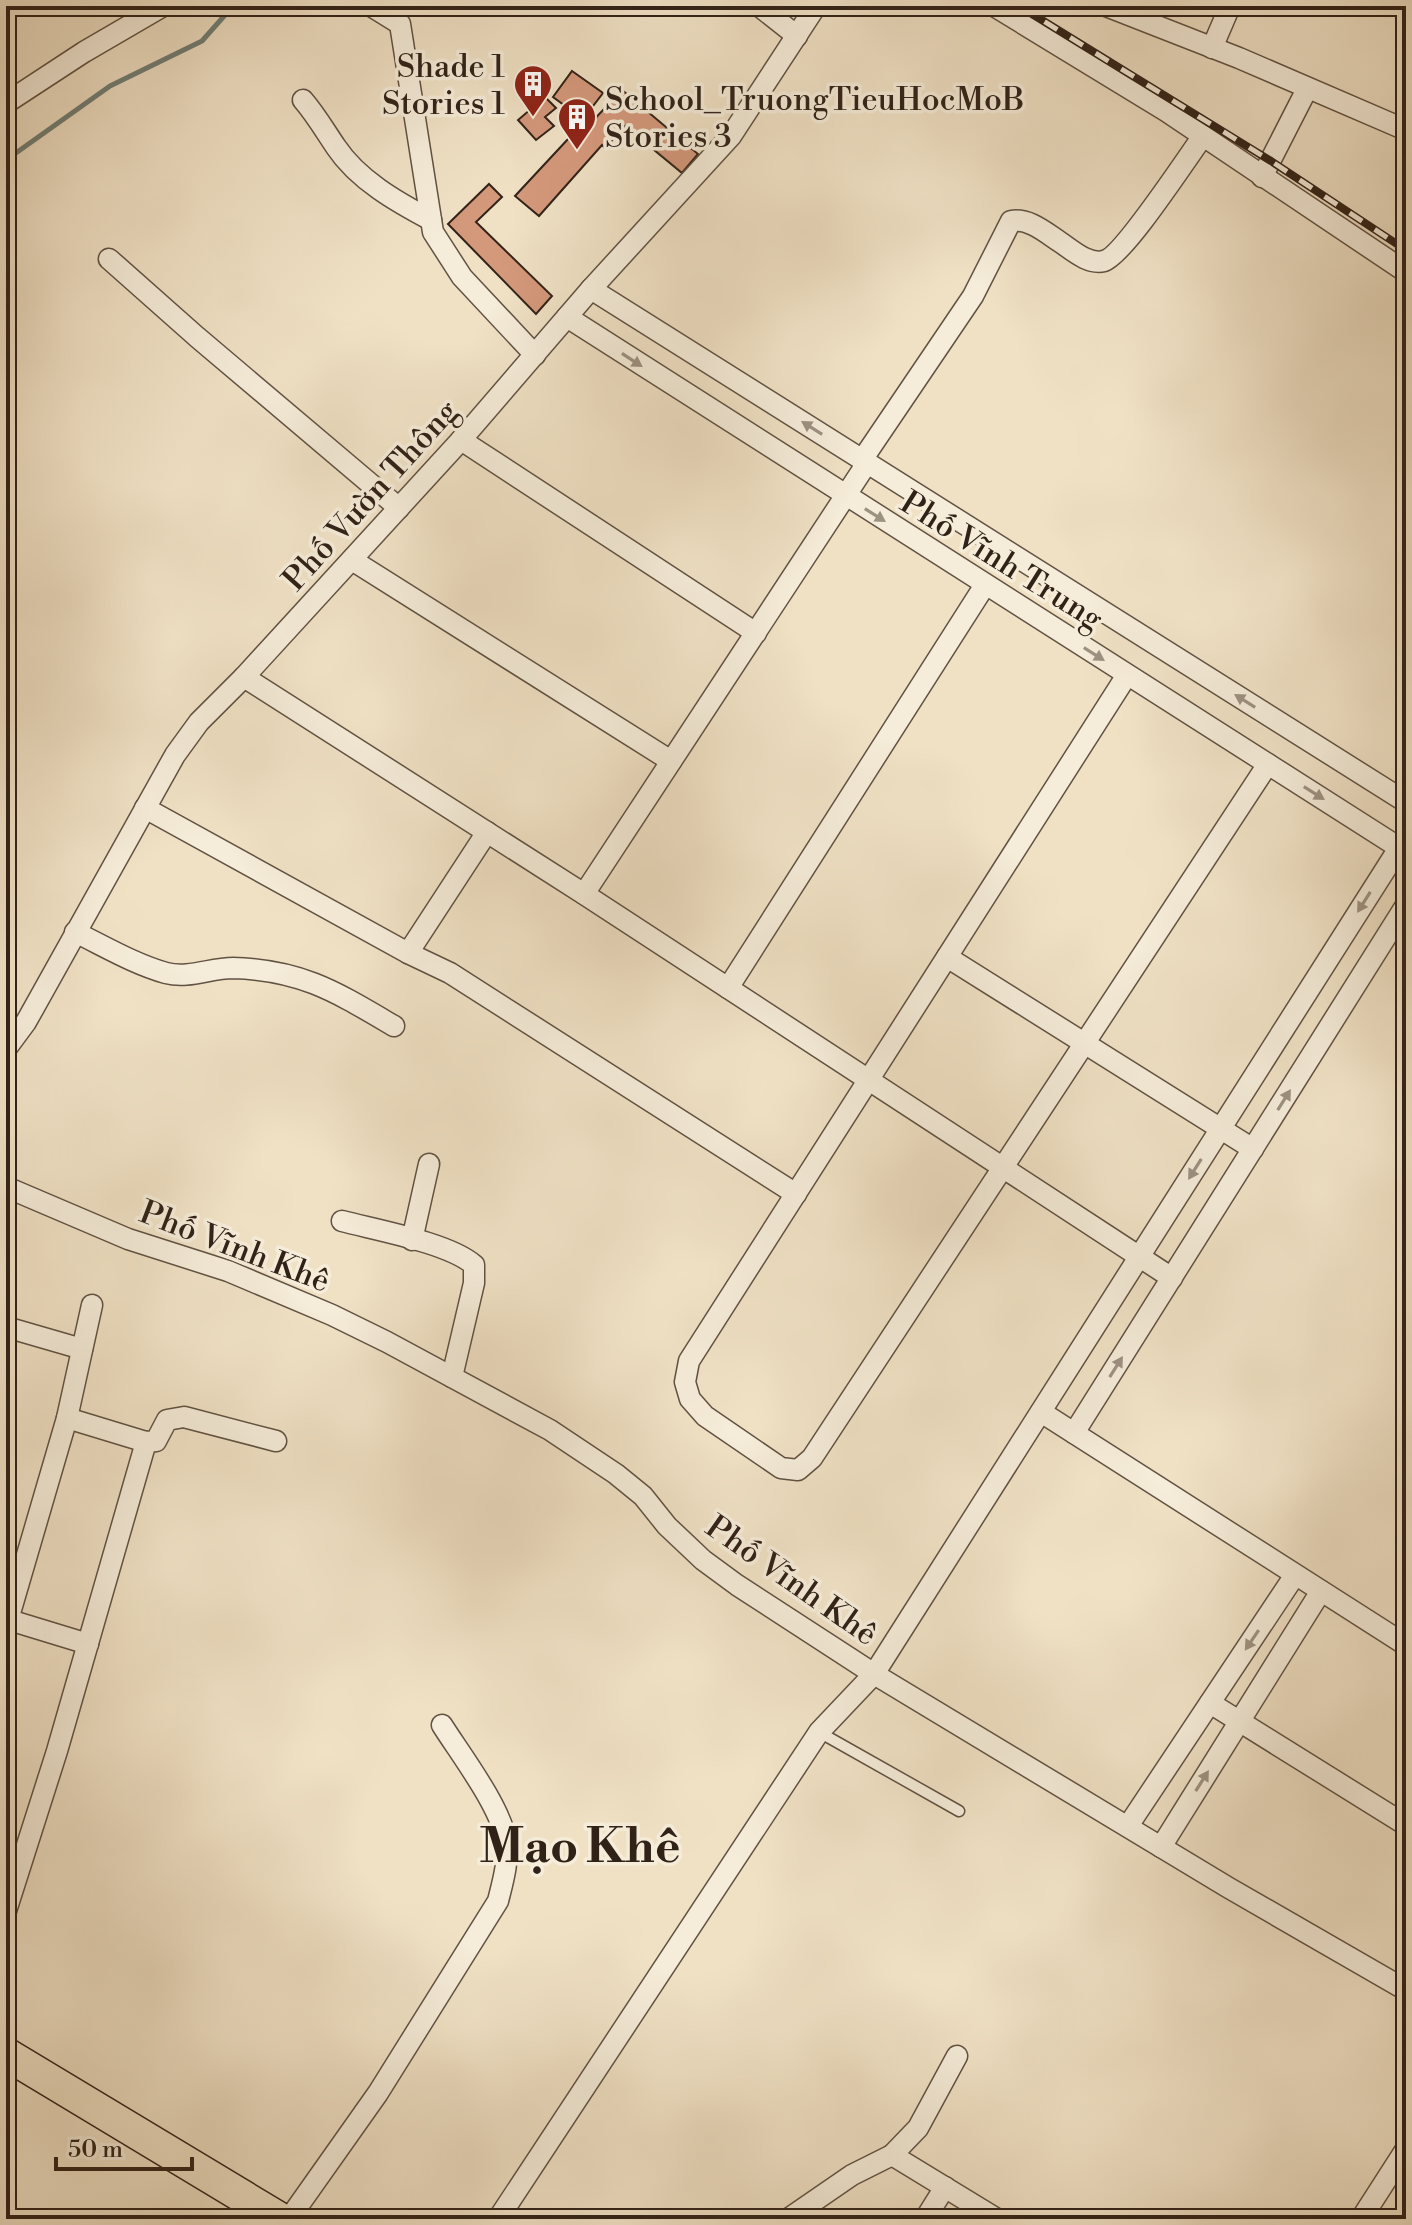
<svg xmlns="http://www.w3.org/2000/svg" width="1412" height="2225" viewBox="0 0 1412 2225" font-family="'Libre Bodoni',serif">
<style>
.lines{fill:none;stroke-linecap:round;stroke-linejoin:round}
.stream{stroke:#707f77;stroke-width:5}
.building{fill:#d4987b;stroke:#312218;stroke-width:2}
.lane-casing{stroke:#615243;stroke-width:13}
.street-casing{stroke:#615243;stroke-width:23}
.primary-casing{stroke:#312218;stroke-width:35}
.lane{stroke:#f5ecd9;stroke-width:10}
.street{stroke:#f5ecd9;stroke-width:20}
.primary{stroke:#f0e1c5;stroke-width:32}
.rail-casing{stroke:#312218;stroke-width:8}
.rail{stroke:#f5ecd9;stroke-width:5;stroke-dasharray:15;stroke-linecap:butt}
.oneway{fill:#9d9182}
.labels{text-anchor:middle;stroke-width:7;stroke-linejoin:round;paint-order:stroke}
.poi-label{font-size:32px;fill:#312218;stroke:#f5ecd9;text-anchor:end}
.street-label{font-size:32px;fill:#312218;stroke:#f5ecd9}
.town-label{font-size:48px;font-weight:bold;fill:#312218;stroke:#f5ecd9}
</style>
<rect width="100%" height="100%" fill="#f0e1c5"/>
<filter id="stains"><feTurbulence type="fractalNoise" baseFrequency=".0025" numOctaves="4"/><feColorMatrix values="0 0 0 0 .2 0 0 0 0 .09 0 0 0 0 .02 0 0 0 .5 -.17"/></filter>
<radialGradient id="worn" r=".72"><stop offset=".6" stop-color="#630" stop-opacity="0"/><stop offset="1" stop-color="#630" stop-opacity=".3"/></radialGradient>
<g class="lines">
<!-- stream -->
<path class="stream" d="M6 160 110 86 202 41 233 6"/>
</g>
<!-- building -->
<g class="building">
<path d="M572 71 603 93 583 119 553 97Z"/>
<path d="M622 90 698 154 682 173 625 126 605 148 602 145 539 216 515 196 582 124 586 128Z"/>
<path d="M545 97 556 108 545 117 554 126 536 140 518 120Z"/>
<path d="M489 184 502 197 476 222 552 296 536 314 448 224Z"/>
</g>
<g class="lines">
<!-- lane casing -->
<g class="lane-casing">
<path id="lane" d="M819 1732 959 1811"/>
</g>
<!-- street casing -->
<g class="street-casing">
<g id="street">
<path d="M371 6 400 24 433 232 462 277 535 355"/>
<path d="M759 6 797 36"/>
<path d="M994 6 1166 111 1406 272"/>
<path d="M1106 6 1239 58 1406 130"/>
<path d="M1212 48 1230 6"/>
<path d="M303 100C316 115 325 131 336 147 358 180 397 202 431 220"/>
<path d="M6 103 84 52 163 6"/>
<path d="M1262 177 1307 89"/>
<path d="M109 259 197 337 399 508"/>
<path d="M591 289 1406 802"/>
<path d="M567 317 1406 852"/>
<path d="M461 440 756 633"/>
<path d="M862 460 973 296 1011 221C1029 218 1045 232 1060 242 1072 250 1088 265 1104 261 1123 256 1187 158 1203 136"/>
<path d="M352 560 671 761"/>
<path d="M1127 675 689 1361 685 1382 690 1399 705 1416 781 1468 798 1470 812 1458 1268 764"/>
<path d="M244 677 584 894 1172 1278"/>
<path d="M145 808 408 953 450 973 796 1194"/>
<path d="M584 894 867 463"/>
<path d="M75 932C104 946 134 964 166 973 189 979 210 968 233 968 302 970 336 992 394 1026"/>
<path d="M408 953 487 832"/>
<path d="M947 957 1253 1149"/>
<path d="M728 988 985 585"/>
<path d="M6 1049 26 1022 175 755 199 722 244 677 461 440 591 289 731 136 816 6"/>
<path d="M6 1187 128 1239 228 1271 332 1315 387 1342 550 1430 616 1474 643 1496 667 1526 703 1560 737 1585 874 1674 1229 1888 1406 1990"/>
<path d="M342 1221C376 1230 449 1243 474 1265V1283L452 1377"/>
<path d="M412 1240 429 1164"/>
<path d="M6 1327 82 1349"/>
<path d="M1041 1412 1406 1645"/>
<path d="M67 1418 146 1442 156 1441 167 1420 184 1417 276 1441"/>
<path d="M1074 1433 1406 905"/>
<path d="M6 1619 88 1644"/>
<path d="M8 1620 67 1418 92 1305"/>
<path d="M1210 1703 1406 1825"/>
<path d="M1128 1826 1295 1575"/>
<path d="M1161 1847 1321 1591"/>
<path d="M6 1911 57 1751 146 1442"/>
<path d="M892 2155 997 2219"/>
<path d="M289 2219 378 2093 498 1901C503 1881 509 1861 506 1840 500 1806 461 1755 442 1725"/>
<path d="M498 2219 819 1732 874 1674 1406 837"/>
<path d="M788 2219 852 2175 892 2155 918 2128 957 2056"/>
<path d="M925 2219 945 2187"/>
<path d="M1361 2219 1406 2149"/>
</g>
</g>
<!-- primary casing -->
<g class="primary-casing">
<path id="primary" d="M6 2054 280 2219"/>
</g>
<!-- lane -->
<use href="#lane" class="lane"/>
<!-- street -->
<use href="#street" class="street"/>
<!-- primary -->
<use href="#primary" class="primary"/>
<!-- rail casing -->
<g class="rail-casing">
<path id="rail" d="M1019 6 1271 161 1406 250"/>
</g>
<!-- rail -->
<use href="#rail" class="rail"/>
</g>
<!-- one-way arrows -->
<defs><path id="oneway-solid" d="M-6-.8H1V-3.2L6.5 0L1 3.2V.8H-6Z" transform="scale(2)"/></defs>
<g class="oneway">
<use href="#oneway-solid" transform="translate(632 360) rotate(33)"/>
<use href="#oneway-solid" transform="translate(812 428) rotate(-148)"/>
<use href="#oneway-solid" transform="translate(875 515) rotate(32)"/>
<use href="#oneway-solid" transform="translate(1094 654) rotate(32)"/>
<use href="#oneway-solid" transform="translate(1245 701) rotate(-148)"/>
<use href="#oneway-solid" transform="translate(1314 793) rotate(32)"/>
<use href="#oneway-solid" transform="translate(1364 902) rotate(122)"/>
<use href="#oneway-solid" transform="translate(1284 1100) rotate(-58)"/>
<use href="#oneway-solid" transform="translate(1195 1169) rotate(122)"/>
<use href="#oneway-solid" transform="translate(1116 1367) rotate(-58)"/>
<use href="#oneway-solid" transform="translate(1252 1640) rotate(124)"/>
<use href="#oneway-solid" transform="translate(1202 1781) rotate(-58)"/>
</g>
<!-- icons -->
<defs>
<g id="building-pin" transform="scale(2)"><path d="M0 17L-7.5 6A9.5 9.5 0 1 1 7.5 6Z" fill="#8f2418" stroke="#f5ecd9"/><path d="M-4-6H4V6H1V3H-1V6H-4ZM-2.5-4.3h1.7v1.8h-1.7ZM.8-4.3h1.7v1.8H.8ZM-2.5-1h1.7V.8h-1.7ZM.8-1h1.7V.8H.8Z" fill="#fff"/></g>
</defs>
<g fill-rule="evenodd">
<use href="#building-pin" x="533" y="84"/>
<use href="#building-pin" x="577" y="117"/>
</g>
<g class="labels">
<!-- poi labels -->
<g class="poi-label">
<text x="505" y="77">Shade 1<tspan x="505" dy="37">Stories 1</tspan></text>
<text x="605" y="110" text-anchor="start">School_TruongTieuHocMoB<tspan x="605" dy="37">Stories 3</tspan></text>
</g>
<!-- street labels -->
<g class="street-label">
<text transform="translate(370 495) rotate(-48)" y="11">Phố Vườn Thông</text>
<text transform="translate(1002 560) rotate(32)" y="11">Phố Vĩnh Trung</text>
<text transform="translate(235 1246) rotate(21)" y="11">Phố Vĩnh Khê</text>
<text transform="translate(792 1580) rotate(35)" y="11">Phố Vĩnh Khê</text>
</g>
<!-- town labels -->
<g class="town-label">
<text x="580" y="1862">Mạo Khê</text>
</g>
</g>
<!-- margin -->
<rect width="1412" height="2225" fill="none" stroke="#f0e1c5" stroke-width="32"/>
<rect x="8" y="8" width="1396" height="2209" fill="none" stroke="#312218" stroke-width="4"/>
<rect x="16" y="16" width="1380" height="2193" fill="none" stroke="#312218" stroke-width="2"/>
<!-- scale -->
<path d="M56 2157v12h136v-12" fill="none" stroke="#312218" stroke-width="4"/>
<text x="68" y="2157" font-size="24" fill="#312218" stroke="#f5ecd9" stroke-width="6" paint-order="stroke">50 m</text>
<rect width="100%" height="100%" filter="url(#stains)"/>
<rect width="100%" height="100%" fill="url(#worn)"/>
</svg>
